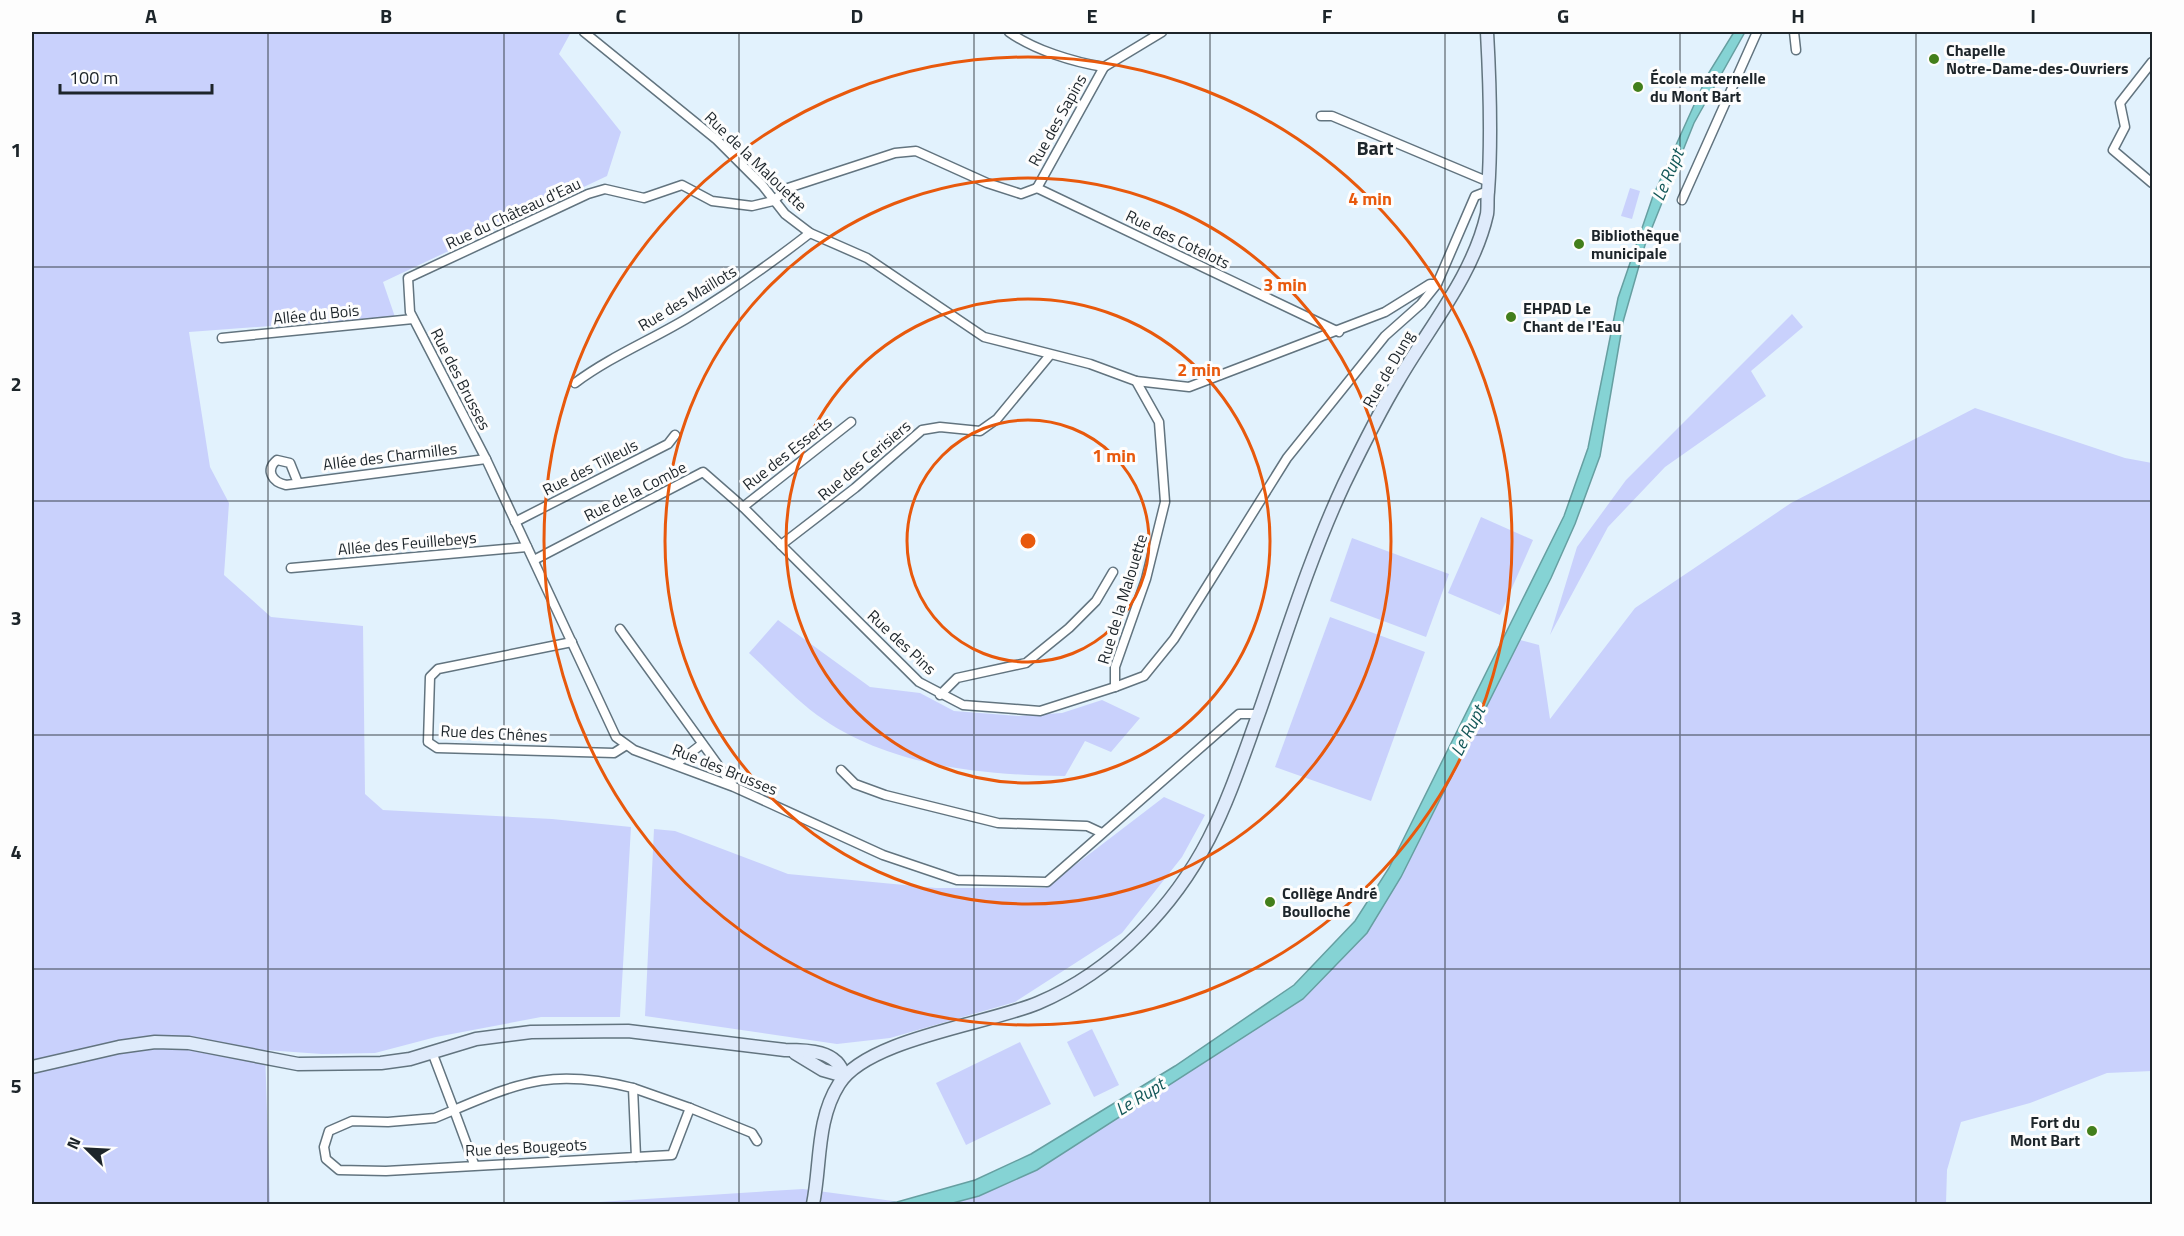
<svg xmlns="http://www.w3.org/2000/svg" width="2184" height="1236" viewBox="0 0 2184 1236" font-family="'Titillium Web',sans-serif">
<style>
.green{fill:#c9d1fc}
.water{fill:#85d3d4;stroke:#669fa1;stroke-width:1.5}
.lines{fill:none;stroke-linecap:round;stroke-linejoin:round}
.street-casing{stroke:#62747f;stroke-width:11}
.secondary-casing{stroke:#62747f;stroke-width:15}
.street{stroke:#fff;stroke-width:8}
.secondary{stroke:#dfebfb;stroke-width:12}
.grid{fill:none;stroke:#1d252a;stroke-width:1.5;stroke-opacity:0.55}
.ring{fill:none;stroke:#e8590c;stroke-width:3}
.poi-dot{fill:#437f1b;stroke:#fdfdfd;stroke-width:2}
.labels{text-anchor:middle;stroke-width:6;stroke-linejoin:round;paint-order:stroke}
.poi-label{font-size:16px;font-weight:bold;fill:#1d252a;stroke:#fdfdfd;text-anchor:start}
.street-label{font-size:16px;fill:#1d252a;stroke:#fdfdfd}
.water-label{font-size:18px;font-style:italic;fill:#135758;stroke:#fdfdfd}
.quarter-label{font-size:20px;font-weight:bold;fill:#1d252a;stroke:#fdfdfd}
.centre{fill:#e8590c;stroke:#fdfdfd;stroke-width:3}
.ring-label{font-size:18px;text-anchor:middle;font-weight:bold;fill:#e8590c;stroke:#fdfdfd;stroke-width:6;stroke-linejoin:round;paint-order:stroke}
.neatline{fill:none;stroke:#1d252a;stroke-width:2}
.grid-label{font-size:20px;text-anchor:middle;font-weight:bold;fill:#1d252a}
</style>
<rect width="100%" height="100%" fill="#e2f2fd"/>
<!-- green -->
<g class="green">
<path d="M32 32H571L559 54 621 132 607 176 383 282 395 317 189 332 210 467 229 503 224 575 271 617 363 626 365 794 383 810 552 819 631 827 620 1017H541L436 1037 375 1053 322 1054 265 1050 270 1204H32Z"/>
<path d="M1630 188 1640 191 1632 219 1621 216Z"/>
<path d="M1792 314 1803 327 1751 371 1766 396 1665 467 1608 527 1550 635 1577 547 1626 480Z"/>
<path d="M1975 408 2125 458 2152 463V1071L2107 1073 2030 1103 1961 1122 1947 1170 1946 1204H568L803 1189 908 1203 1034 1164 1287 1003 1368 927 1422 836 1520 640 1539 645 1550 719 1635 608 1791 503Z"/>
<path d="M1481 517 1533 540 1500 615 1448 593Z"/>
<path d="M1352 538 1449 574 1426 637 1330 601Z"/>
<path d="M1330 617 1425 652 1371 801 1275 767Z"/>
<path d="M778 620 870 687 920 693 954 711 1018 716 1062 713 1102 700 1140 718 1111 752 1085 741 1065 776C981 775 887 766 817 715 793 697 771 673 749 653Z"/>
<path d="M1164 797 1205 815 1182 857 1122 933 1015 1002 890 1038 837 1044 645 1016 654 829 675 831 788 874 936 888H1045Z"/>
<path d="M1092 1029 1119 1085 1094 1097 1067 1042Z"/>
<path d="M1020 1042 1051 1104 966 1145 936 1083Z"/>
</g>
<!-- water -->
<path class="water" d="M1734 32H1745L1694 123 1645 245 1623 322 1600 456 1575 524 1551 578 1401 877 1367 933 1303 999 1037 1170 979 1196 949 1204H876L897 1202 975 1180 1031 1154 1175 1066 1294 985 1355 921 1389 868 1564 516 1588 448 1618 298 1653 196 1708 74Z"/>
<g class="lines">
<!-- street casing -->
<g class="street-casing">
<g id="street">
<path d="M584 32 717 140 763 186 785 214 810 233 867 258 984 337 1090 364 1136 381 1159 422 1165 502 1146 579 1115 667V687L1144 676 1174 639 1287 458 1385 336 1421 304 1437 284 1475 196 1488 191"/>
<path d="M1009 32C1034 50 1073 62 1104 67L1162 32"/>
<path d="M1794 32 1796 50"/>
<path d="M2152 62 2120 103 2125 127 2113 150 2152 183"/>
<path d="M1321 116H1332L1489 182"/>
<path d="M1037 188 1021 194 987 183 916 151 895 153 788 188 773 201 752 206 712 201 682 185 644 198 605 189 588 194 408 278 410 312 486 459 616 737 634 750 734 787 883 855 957 880 1047 882 1239 714H1258"/>
<path d="M1037 188 1339 332"/>
<path d="M1037 188 1104 67"/>
<path d="M1682 200 1757 32"/>
<path d="M222 338 413 319"/>
<path d="M1136 381 1189 387 1385 312 1430 284H1437"/>
<path d="M575 383C610 357 649 341 686 319 729 293 770 264 810 233"/>
<path d="M298 483 290 463 277 460C265 470 272 482 286 485L486 459"/>
<path d="M743 507 851 422"/>
<path d="M515 522 668 444 675 435"/>
<path d="M781 545 855 488 922 430 940 427 980 431 997 419 1050 355"/>
<path d="M534 560 703 472 743 507 919 682 963 705 1040 711 1115 687"/>
<path d="M291 568 527 547"/>
<path d="M620 629 733 786"/>
<path d="M572 642 438 669 430 677 428 742 437 748 614 753 625 746"/>
<path d="M940 695 957 678 1026 663 1069 628 1096 601 1113 572"/>
<path d="M676 764 702 744"/>
<path d="M841 770 855 784 885 795 998 823 1087 826 1102 833"/>
<path d="M432 1052 454 1110 435 1118 388 1122 352 1121 329 1131 324 1147 326 1159 339 1170 386 1171 636 1157 633 1088C557 1069 524 1080 454 1110L474 1164"/>
<path d="M633 1088 690 1108"/>
<path d="M636 1157 672 1155 690 1108 752 1133 757 1141"/>
</g>
</g>
<!-- secondary casing -->
<g class="secondary-casing">
<g id="secondary">
<path d="M795 1053 823 1070 844 1076"/>
<path d="M32 1067 119 1047 155 1042 189 1043 298 1064 381 1063 410 1059 476 1039 531 1032 628 1031 785 1050C807 1050 838 1050 844 1076"/>
<path d="M813 1204C821 1165 816 1120 839 1084 867 1039 988 1024 1038 1003 1076 987 1111 962 1140 933 1209 864 1228 798 1260 710 1286 635 1310 557 1344 484 1361 449 1378 414 1398 381 1429 327 1473 276 1487 214 1488 207 1487 199 1488 192 1492 138 1490 86 1487 32"/>
</g>
</g>
<!-- street -->
<use href="#street" class="street"/>
<!-- secondary -->
<use href="#secondary" class="secondary"/>
</g>
<!-- grid -->
<path class="grid" d="M268 32V1204M504 32V1204M739 32V1204M974 32V1204M1210 32V1204M1445 32V1204M1680 32V1204M1916 32V1204M32 267H2152M32 501H2152M32 735H2152M32 969H2152"/>
<!-- distance rings -->
<g class="ring">
<circle cx="1028" cy="541" r="121"/>
<circle cx="1028" cy="541" r="242"/>
<circle cx="1028" cy="541" r="363"/>
<circle cx="1028" cy="541" r="484"/>
</g>
<!-- markers -->
<g class="poi-dot">
<circle cx="1934" cy="59" r="6"/>
<circle cx="1638" cy="87" r="6"/>
<circle cx="1579" cy="244" r="6"/>
<circle cx="1511" cy="317" r="6"/>
<circle cx="1270" cy="902" r="6"/>
<circle cx="2092" cy="1131" r="6"/>
</g>
<g class="labels">
<!-- poi labels -->
<g class="poi-label">
<text x="1946" y="56">Chapelle<tspan x="1946" dy="18">Notre-Dame-des-Ouvriers</tspan></text>
<text x="1650" y="84">École maternelle<tspan x="1650" dy="18">du Mont Bart</tspan></text>
<text x="1591" y="241">Bibliothèque<tspan x="1591" dy="18">municipale</tspan></text>
<text x="1523" y="314">EHPAD Le<tspan x="1523" dy="18">Chant de l'Eau</tspan></text>
<text x="1282" y="899">Collège André<tspan x="1282" dy="18">Boulloche</tspan></text>
<text x="2080" y="1128" text-anchor="end">Fort du<tspan x="2080" dy="18">Mont Bart</tspan></text>
</g>
<!-- street labels -->
<g class="street-label">
<text transform="translate(1057 120) rotate(-61)" y="6">Rue des Sapins</text>
<text transform="translate(756 161) rotate(44)" y="6">Rue de la Malouette</text>
<text transform="translate(513 213) rotate(-25)" y="6">Rue du Château d'Eau</text>
<text transform="translate(1178 239) rotate(26)" y="6">Rue des Cotelots</text>
<text transform="translate(687 298) rotate(-31)" y="6">Rue des Maillots</text>
<text transform="translate(316 314) rotate(-6)" y="6">Allée du Bois</text>
<text transform="translate(1388 369) rotate(-60)" y="6">Rue de Dung</text>
<text transform="translate(461 379) rotate(63)" y="6">Rue des Brusses</text>
<text transform="translate(787 453) rotate(-38)" y="6">Rue des Esserts</text>
<text transform="translate(390 456) rotate(-7)" y="6">Allée des Charmilles</text>
<text transform="translate(864 460) rotate(-40)" y="6">Rue des Cerisiers</text>
<text transform="translate(590 467) rotate(-27)" y="6">Rue des Tilleuls</text>
<text transform="translate(635 491) rotate(-27)" y="6">Rue de la Combe</text>
<text transform="translate(407 543) rotate(-5)" y="6">Allée des Feuillebeys</text>
<text transform="translate(1122 599) rotate(-73)" y="6">Rue de la Malouette</text>
<text transform="translate(902 642) rotate(43)" y="6">Rue des Pins</text>
<text transform="translate(494 733) rotate(3)" y="6">Rue des Chênes</text>
<text transform="translate(725 769) rotate(22)" y="6">Rue des Brusses</text>
<text transform="translate(526 1147) rotate(-3)" y="6">Rue des Bougeots</text>
</g>
<!-- water labels -->
<g class="water-label">
<text transform="translate(1668 175) rotate(-67)" y="6">Le Rupt</text>
<text transform="translate(1468 731) rotate(-63)" y="6">Le Rupt</text>
<text transform="translate(1140 1097) rotate(-32)" y="6">Le Rupt</text>
</g>
<!-- quarter labels -->
<g class="quarter-label">
<text x="1375" y="155">Bart</text>
</g>
</g>
<circle cx="1028" cy="541" r="9" class="centre"/>
<g class="ring-label">
<text x="1370" y="205">4 min</text>
<text x="1285" y="291">3 min</text>
<text x="1199" y="376">2 min</text>
<text x="1114" y="462">1 min</text>
</g>
<!-- border -->
<rect width="2184" height="1236" fill="none" stroke="#fdfdfd" stroke-width="66"/>
<!-- north arrow -->
<g transform="translate(87 1149) rotate(294)" stroke="#fdfdfd" stroke-width="4.5" paint-order="stroke">
<path d="M0-4.5L10 22L0 15L-10 22Z" fill="#1d252a"/>
<text y="-9" font-size="16" font-weight="bold" text-anchor="middle" fill="#1d252a">N</text>
</g>
<!-- scale -->
<path d="M60 84v9h152v-9" fill="none" stroke="#1d252a" stroke-width="3"/>
<text x="69" y="84" font-size="18" fill="#1d252a" stroke="#fdfdfd" stroke-width="4.5" paint-order="stroke">100 m</text>
<rect x="33" y="33" width="2118" height="1170" class="neatline"/>
<g class="grid-label">
<text x="151" y="23">A</text>
<text x="386" y="23">B</text>
<text x="621" y="23">C</text>
<text x="857" y="23">D</text>
<text x="1092" y="23">E</text>
<text x="1327" y="23">F</text>
<text x="1563" y="23">G</text>
<text x="1798" y="23">H</text>
<text x="2033" y="23">I</text>
<text x="16" y="157">1</text>
<text x="16" y="391">2</text>
<text x="16" y="625">3</text>
<text x="16" y="859">4</text>
<text x="16" y="1093">5</text>
</g>
</svg>
